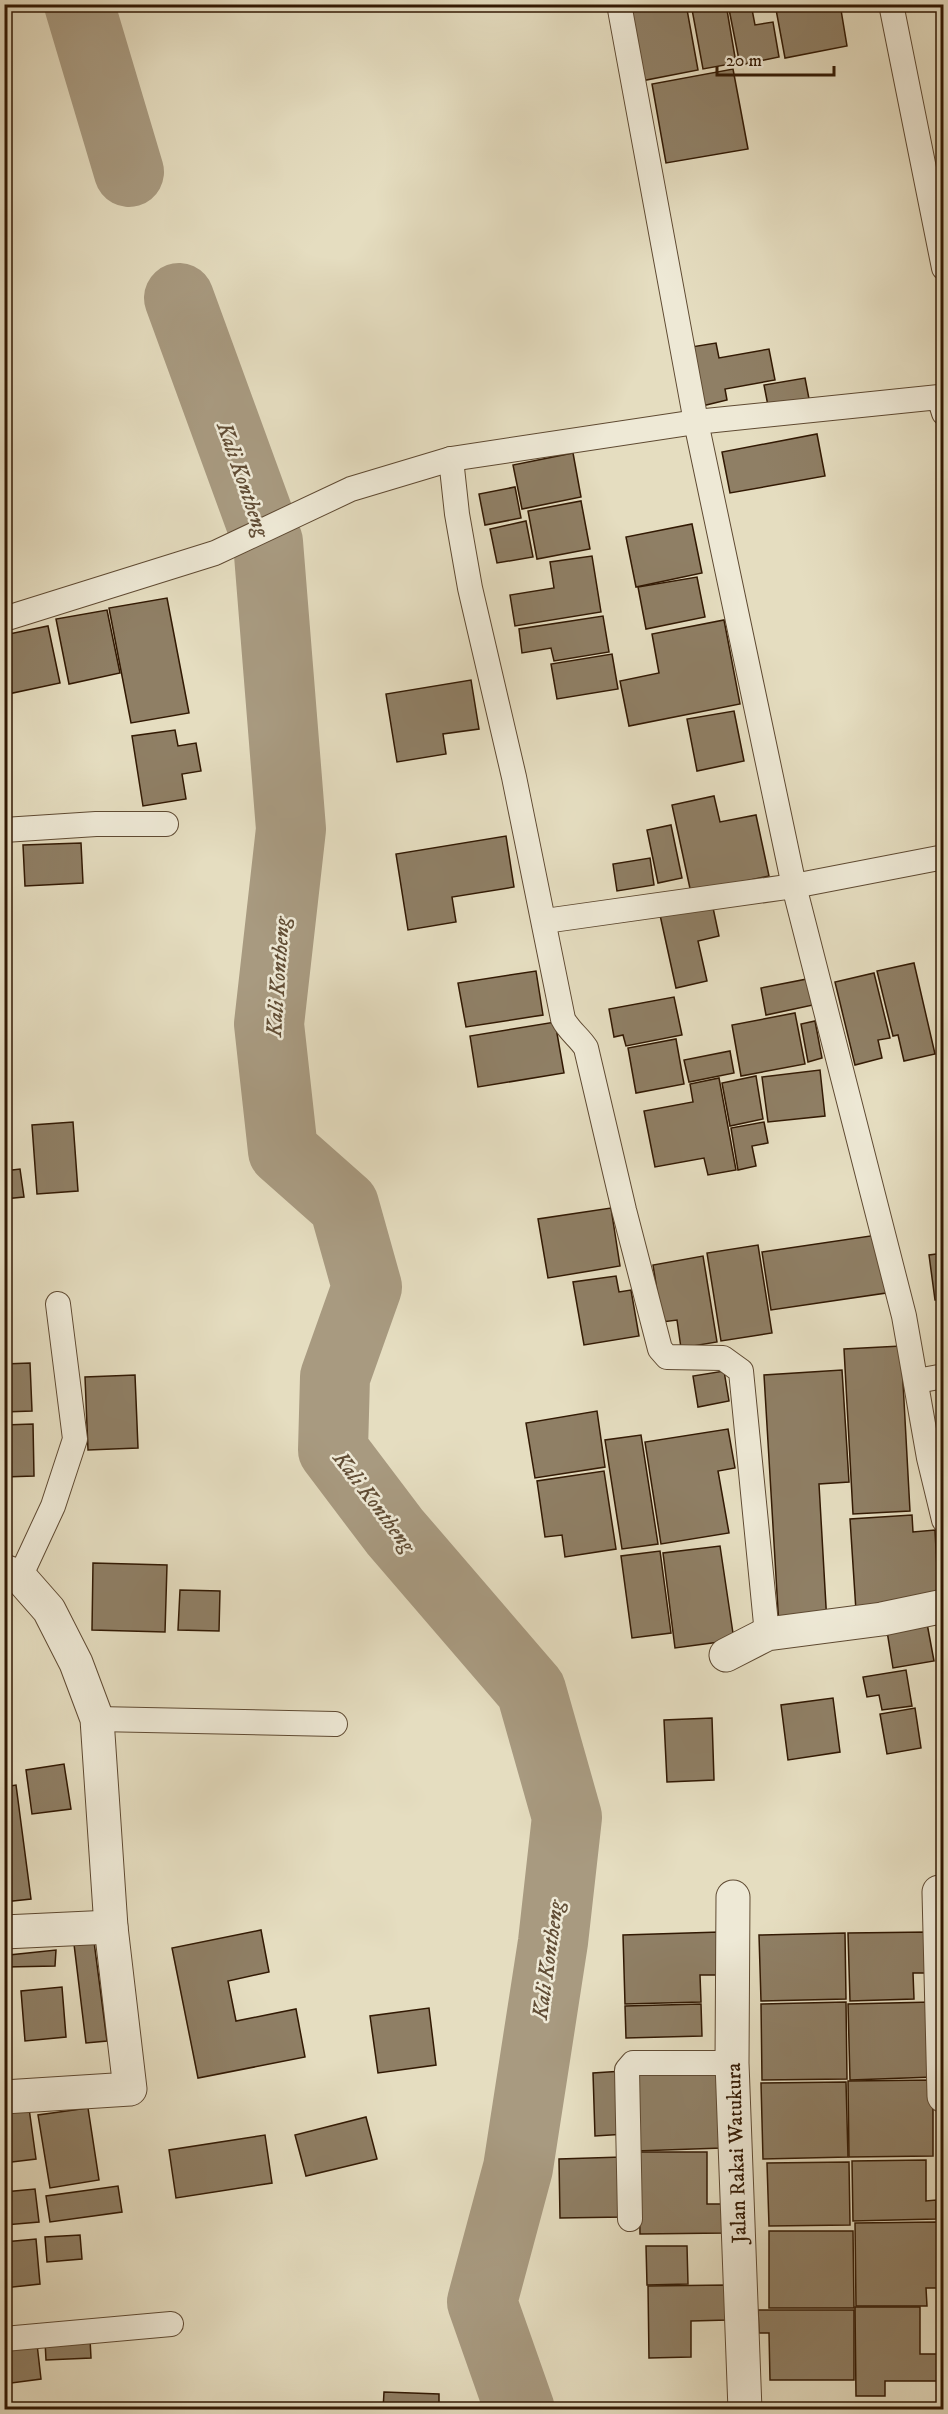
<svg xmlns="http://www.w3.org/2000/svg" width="948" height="2414" viewBox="0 0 948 2414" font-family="'IM FELL DW Pica',serif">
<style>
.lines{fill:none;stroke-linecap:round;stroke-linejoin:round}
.river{stroke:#a89a80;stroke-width:70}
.building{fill:#8f7f65;stroke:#321903;stroke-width:1.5}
.service-casing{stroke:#5f4a32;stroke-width:26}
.minor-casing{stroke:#5f4a32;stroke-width:35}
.service{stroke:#eee9d6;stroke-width:24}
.minor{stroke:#eee9d6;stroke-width:33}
.labels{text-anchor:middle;stroke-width:5;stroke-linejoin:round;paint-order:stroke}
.street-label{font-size:21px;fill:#321903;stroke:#eee9d6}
.water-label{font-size:22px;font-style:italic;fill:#614d35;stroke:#eee9d6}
</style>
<rect width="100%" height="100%" fill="#e5ddc0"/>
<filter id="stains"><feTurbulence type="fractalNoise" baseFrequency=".00333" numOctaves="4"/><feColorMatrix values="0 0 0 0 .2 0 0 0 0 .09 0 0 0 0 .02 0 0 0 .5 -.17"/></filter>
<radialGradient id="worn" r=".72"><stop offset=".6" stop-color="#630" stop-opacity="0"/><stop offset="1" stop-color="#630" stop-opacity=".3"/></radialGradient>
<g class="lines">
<!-- river -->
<g class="river">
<path d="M79 4 129 172"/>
<path d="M179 298 268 542 291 829 269 1024 283 1151 344 1205 367 1287 335 1377 333 1450 395 1532 531 1690 567 1817 553 1942 518 2168 482 2302 520 2410"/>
</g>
</g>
<!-- building -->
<g class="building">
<path d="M622 4H686L698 70 636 82Z"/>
<path d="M691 4H726L736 63 703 69Z"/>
<path d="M728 4H751L755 25 773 22 779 57 740 65Z"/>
<path d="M775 4H840L847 46 785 58Z"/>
<path d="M733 69 748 149 666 163 652 84Z"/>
<path d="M716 343 719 358 769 349 775 380 725 389 727 400 702 406 691 347Z"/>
<path d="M805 378 810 404 769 411 764 385Z"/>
<path d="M817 434 825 476 730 493 722 452Z"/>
<path d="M573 453 581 497 522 509 513 465Z"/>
<path d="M515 487 521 518 485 525 479 494Z"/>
<path d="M581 501 590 549 537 559 528 511Z"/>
<path d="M526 521 533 557 497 563 490 529Z"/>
<path d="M692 524 702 573 636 587 626 537Z"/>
<path d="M592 556 601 612 515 626 510 595 554 588 550 562Z"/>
<path d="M697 577 705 617 646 629 638 587Z"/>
<path d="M167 598 189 713 131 723 109 608Z"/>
<path d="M107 610 120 673 69 684 56 619Z"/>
<path d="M603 616 609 652 554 661 551 648 522 653 519 629Z"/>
<path d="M724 620 740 704 629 726 620 681 659 673 652 634Z"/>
<path d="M48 626 60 683 8 694 4 680V635Z"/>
<path d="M612 654 618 689 557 699 551 664Z"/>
<path d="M471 680 479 729 443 734 446 754 397 762 386 694Z"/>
<path d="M734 711 744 761 697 771 687 719Z"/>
<path d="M175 730 178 746 196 743 201 771 182 774 186 799 143 806 132 736Z"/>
<path d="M714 796 720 822 756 815 769 876 691 893 672 805Z"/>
<path d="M671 825 682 878 658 883 647 830Z"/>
<path d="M506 836 514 887 452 897 456 922 408 930 396 854Z"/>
<path d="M81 843 83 883 25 886 23 845Z"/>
<path d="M650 858 654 885 617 891 613 864Z"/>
<path d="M712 903 719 936 698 941 707 981 676 988 660 915Z"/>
<path d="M914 963 935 1054 904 1061 898 1035 893 1036 877 971Z"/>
<path d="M536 971 543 1015 466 1027 458 983Z"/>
<path d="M874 973 890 1038 878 1040 882 1058 855 1065 835 982Z"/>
<path d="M807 979 813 1005 766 1015 761 988Z"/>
<path d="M674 997 682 1035 626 1046 623 1035 614 1037 609 1009Z"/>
<path d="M795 1013 805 1064 741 1076 732 1025Z"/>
<path d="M815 1021 822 1058 808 1062 801 1024Z"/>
<path d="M555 1022 564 1073 478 1087 470 1036Z"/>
<path d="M676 1039 684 1084 636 1093 628 1048Z"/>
<path d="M730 1051 734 1073 689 1082 684 1060Z"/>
<path d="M820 1070 825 1116 768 1122 762 1077Z"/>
<path d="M756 1076 763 1119 730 1126 722 1083Z"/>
<path d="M719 1078 736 1170 708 1175 704 1158 655 1167 644 1111 693 1102 690 1084Z"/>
<path d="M73 1122 78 1191 37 1194 32 1125Z"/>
<path d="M764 1122 768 1143 752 1146 756 1166 738 1170 731 1128Z"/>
<path d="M20 1169 24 1197 4 1199V1171Z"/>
<path d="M611 1208 620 1266 548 1278 538 1219Z"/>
<path d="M877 1235 886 1293 771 1310 762 1252Z"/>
<path d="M758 1245 772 1333 721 1341 707 1253Z"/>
<path d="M944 1253V1299L935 1300 929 1255Z"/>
<path d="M703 1256 717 1342 681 1348 677 1320 662 1322 653 1265Z"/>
<path d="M616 1276 619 1292 631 1290 639 1336 584 1345 573 1282Z"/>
<path d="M901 1346 910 1511 853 1514 844 1349Z"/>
<path d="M30 1363 32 1411 4 1412V1364Z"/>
<path d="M842 1370 849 1482 819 1484 827 1624 779 1627 764 1375Z"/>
<path d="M724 1371 729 1401 698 1407 693 1376Z"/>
<path d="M135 1375 138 1448 88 1450 85 1377Z"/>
<path d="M597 1411 605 1467 535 1478 526 1423Z"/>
<path d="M33 1424 34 1476 4 1477V1425Z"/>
<path d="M728 1429 735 1468 718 1471 729 1533 661 1544 645 1442Z"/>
<path d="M641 1435 658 1544 622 1549 605 1440Z"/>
<path d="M604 1471 616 1549 565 1557 562 1535 545 1537 537 1481Z"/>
<path d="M912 1515 913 1532 935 1530 939 1606 856 1611 850 1519Z"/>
<path d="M720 1546 734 1640 675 1648 663 1553Z"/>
<path d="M660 1551 671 1633 632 1638 621 1556Z"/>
<path d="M93 1563 167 1565 165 1632 92 1630Z"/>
<path d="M180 1590 220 1591 219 1631 178 1630Z"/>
<path d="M926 1618 934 1661 893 1668 886 1625Z"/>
<path d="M906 1670 912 1706 882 1710 879 1695 867 1697 863 1677Z"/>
<path d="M833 1698 840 1752 788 1760 781 1705Z"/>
<path d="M915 1708 921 1748 887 1754 880 1714Z"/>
<path d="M712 1718 714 1780 667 1782 664 1720Z"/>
<path d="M64 1764 71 1809 32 1814 26 1770Z"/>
<path d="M16 1785 31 1899 4 1902V1787Z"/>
<path d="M261 1930 269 1972 228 1981 236 2021 296 2009 305 2057 198 2078 172 1948Z"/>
<path d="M720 1932 721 1975H700L701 2002 625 2004 623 1935Z"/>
<path d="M929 1932 930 1973H913L914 1999 850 2001 848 1933Z"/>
<path d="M845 1933 846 1999 761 2001 759 1935Z"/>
<path d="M93 1934 107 2041 86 2043 73 1936Z"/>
<path d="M56 1950 55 1966 6 1967 9 1955Z"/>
<path d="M62 1987 66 2037 25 2041 21 1991Z"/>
<path d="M846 2002 847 2079 762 2080 761 2004Z"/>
<path d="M932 2002 934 2077 850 2080 848 2004Z"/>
<path d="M701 2004 702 2036 626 2038 625 2006Z"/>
<path d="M429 2008 436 2065 378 2073 370 2016Z"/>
<path d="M720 2069 722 2148 636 2151 634 2071Z"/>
<path d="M623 2071 626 2134 595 2136 593 2073Z"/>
<path d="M933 2080V2156L849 2157 848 2081Z"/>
<path d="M846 2082 848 2157 763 2159 761 2083Z"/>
<path d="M28 2101 36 2159 4 2163V2105Z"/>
<path d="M88 2108 99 2180 50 2188 38 2115Z"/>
<path d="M366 2117 377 2159 306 2176 295 2135Z"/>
<path d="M265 2135 272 2183 176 2198 169 2150Z"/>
<path d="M639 2152H707V2204H724L725 2233 640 2234Z"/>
<path d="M622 2157 624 2217 560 2218 559 2159Z"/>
<path d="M926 2160V2201L936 2200V2219L853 2221 852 2161Z"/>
<path d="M849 2162 850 2225 769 2226 767 2163Z"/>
<path d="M118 2186 122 2212 50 2222 46 2196Z"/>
<path d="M35 2189 39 2222 5 2225 4 2192Z"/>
<path d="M937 2222 938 2288H926L927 2306H856L855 2223Z"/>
<path d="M769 2231H853L854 2308H769Z"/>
<path d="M80 2235 82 2259 47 2262 45 2237Z"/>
<path d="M36 2239 40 2284 4 2288V2242Z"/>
<path d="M646 2246H687L688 2284 647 2285Z"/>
<path d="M727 2285 728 2320 691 2321V2357L649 2358 648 2286Z"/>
<path d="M855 2307H920V2354H942L943 2381H885V2396H856Z"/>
<path d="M758 2310H854V2380H770L769 2333H759Z"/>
<path d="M90 2339 91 2358 46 2360 45 2341Z"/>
<path d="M37 2344 41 2379 4 2384V2348Z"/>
<path d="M384 2392 439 2394V2410H383Z"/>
</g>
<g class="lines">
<!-- service casing -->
<g class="service-casing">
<g id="service">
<path d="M619 4 696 422 794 886 904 1316 929 1458 944 1520"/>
<path d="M891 4 944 268"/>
<path d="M451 459 457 514 470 588 514 777 563 1019C569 1031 579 1037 586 1048L624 1210 660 1349 667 1357 723 1358 741 1371 767 1634"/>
<path d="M4 619 215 553 351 489 451 459 696 422 939 397 944 413"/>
<path d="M4 830 96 824H166"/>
<path d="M545 921 794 886 944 857"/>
<path d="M917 1381 944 1376"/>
<path d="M20 1577 53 1506 75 1439 58 1304"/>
<path d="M97 1719 335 1724"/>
<path d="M630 2219 627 2070 633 2063H732"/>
<path d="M4 2339 171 2324"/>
</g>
</g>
<!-- minor casing -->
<g class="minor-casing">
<g id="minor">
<path d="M4 1571 20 1577 49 1610 76 1663 97 1719 111 1927 130 2089 4 2097"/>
<path d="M726 1655 767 1634 882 1619 944 1606"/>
<path d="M939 1892 944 2096"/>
<path d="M733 1897 732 2063 745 2410"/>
<path d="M4 1932 111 1927"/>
</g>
</g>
<!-- service -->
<use href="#service" class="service"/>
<!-- minor -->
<use href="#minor" class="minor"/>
</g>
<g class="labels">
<!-- street labels -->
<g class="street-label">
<text transform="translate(736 2153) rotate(-92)" y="7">Jalan Rakai Watukura</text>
</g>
<!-- water labels -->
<g class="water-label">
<text transform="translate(244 479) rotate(71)" y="8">Kali Kontheng</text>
<text transform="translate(277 977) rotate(-86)" y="8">Kali Kontheng</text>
<text transform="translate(375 1501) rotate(53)" y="8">Kali Kontheng</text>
<text transform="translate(547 1960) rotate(-82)" y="8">Kali Kontheng</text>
</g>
</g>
<!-- margin -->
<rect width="948" height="2414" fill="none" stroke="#e5ddc0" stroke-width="24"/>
<rect x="6" y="6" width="936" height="2402" fill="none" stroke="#321903" stroke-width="3"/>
<rect x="12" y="12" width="924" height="2390" fill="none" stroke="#321903" stroke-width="1.5"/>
<!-- scale -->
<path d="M717 66v9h117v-9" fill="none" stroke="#321903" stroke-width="3"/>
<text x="726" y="66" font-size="18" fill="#321903" stroke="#eee9d6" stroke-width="4.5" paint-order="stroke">20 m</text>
<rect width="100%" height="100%" filter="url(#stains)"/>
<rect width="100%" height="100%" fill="url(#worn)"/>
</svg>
